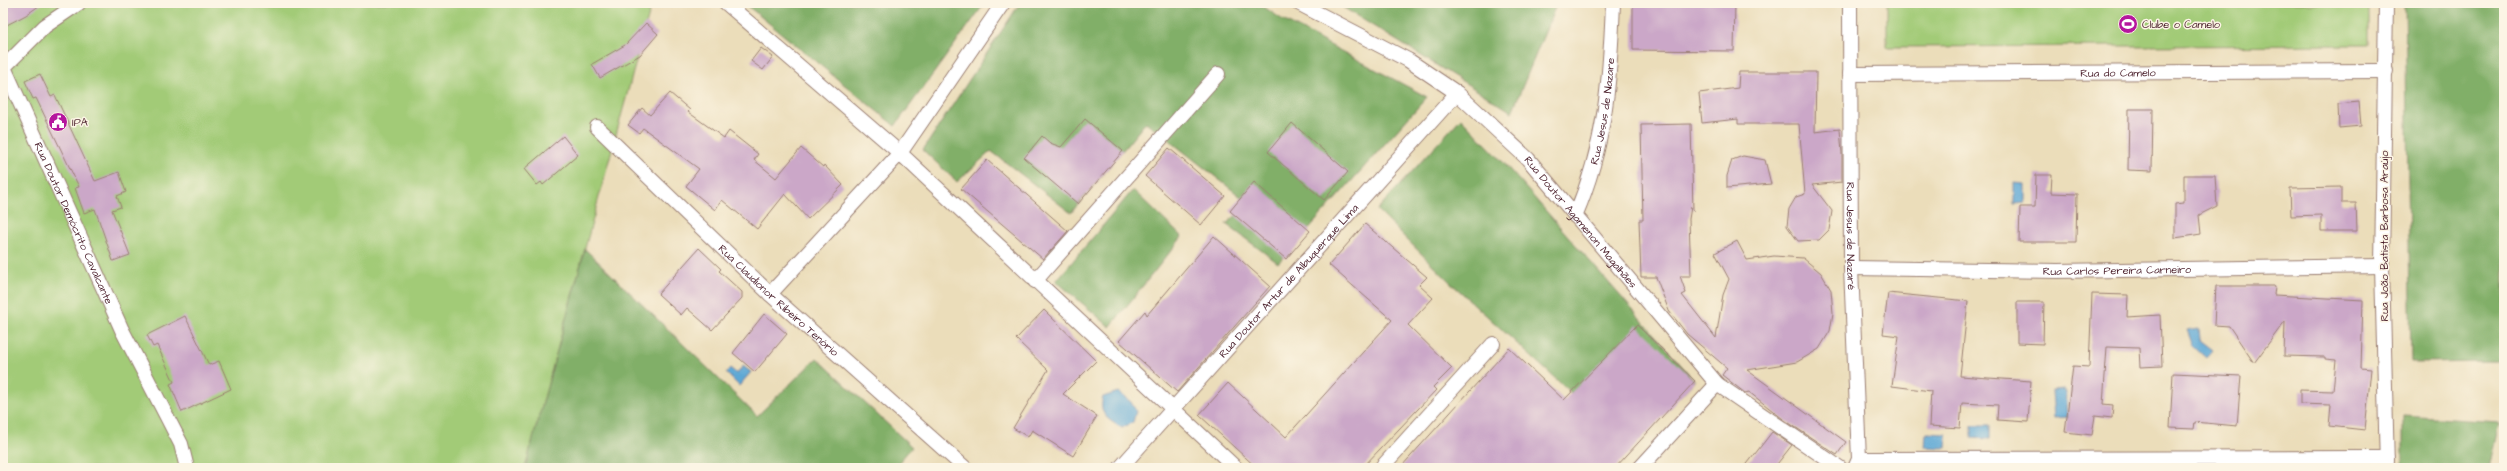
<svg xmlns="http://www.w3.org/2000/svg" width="2507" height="471" viewBox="0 0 2507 471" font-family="'Architects Daughter',sans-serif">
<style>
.green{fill:#a2cb77;stroke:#767551}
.forest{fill:#81af68;stroke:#66674a}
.water{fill:#5da8d5;stroke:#546480}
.building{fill:#cba7c8}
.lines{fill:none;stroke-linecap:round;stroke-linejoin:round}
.street-casing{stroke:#9a7e72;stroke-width:16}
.street{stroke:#fff;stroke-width:14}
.labels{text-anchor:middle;stroke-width:3;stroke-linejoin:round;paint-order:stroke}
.poi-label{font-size:11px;fill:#4a1f2b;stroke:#fcf5e5;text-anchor:start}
.street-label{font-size:11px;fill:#4a1f2b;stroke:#fcf5e5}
</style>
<rect width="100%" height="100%" fill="#fcf5e5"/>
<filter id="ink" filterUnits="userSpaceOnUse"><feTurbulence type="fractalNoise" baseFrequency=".025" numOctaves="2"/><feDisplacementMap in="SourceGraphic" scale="8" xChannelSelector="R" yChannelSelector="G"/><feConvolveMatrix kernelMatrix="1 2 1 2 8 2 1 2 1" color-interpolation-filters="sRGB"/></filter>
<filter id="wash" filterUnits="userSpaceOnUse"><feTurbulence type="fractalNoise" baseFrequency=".012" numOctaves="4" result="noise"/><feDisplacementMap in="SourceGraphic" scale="16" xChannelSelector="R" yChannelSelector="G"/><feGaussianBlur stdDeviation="0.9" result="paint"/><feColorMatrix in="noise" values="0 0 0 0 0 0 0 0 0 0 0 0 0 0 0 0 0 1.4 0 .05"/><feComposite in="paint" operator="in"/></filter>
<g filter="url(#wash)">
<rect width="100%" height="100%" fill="#ebddba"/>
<!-- green -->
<g class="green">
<path d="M3 3H652L525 468H3Z"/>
<path d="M1887 3H2369V45L1887 47Z"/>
</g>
<!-- forest -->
<g class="forest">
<path d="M744 3H985L895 126Z"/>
<path d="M1020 3H1258L1283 20 1427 97 1278 263 1226 224 1250 204 1146 122 1071 213 991 151 957 182 923 150Z"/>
<path d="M1336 3H1557L1512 112Z"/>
<path d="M2405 3H2504V361L2411 362Z"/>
<path d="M1461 118 1503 162 1695 381 1630 447 1451 283 1377 210Z"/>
<path d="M1133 190 1182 237 1110 327 1056 281Z"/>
<path d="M585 249 757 416 817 358 912 447 894 468H525Z"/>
<path d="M2403 416 2499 422 2489 468H2403Z"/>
</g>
<!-- water -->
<g class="water">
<path d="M2014 183 2025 184V203L2014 204Z"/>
<path d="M2199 328 2200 340 2213 350 2206 358 2193 346 2187 330Z"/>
<path d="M743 366 751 372 739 386 726 373 730 368 737 374Z"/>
<path d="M2065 390 2067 417 2054 418 2052 391Z"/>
<path d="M1118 392 1131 402 1136 411 1133 422 1122 428C1109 420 1098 415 1103 397Z"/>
<path d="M1972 425H1990V439L1972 438Z"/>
<path d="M1926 433 1947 434 1946 448 1925 447Z"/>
</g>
<g id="blocks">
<!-- building -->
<g class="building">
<path d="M3 3H43L26 15 3 27Z"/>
<path d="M1633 3H1735L1734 51 1633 50Z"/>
<path d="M646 23 658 34 640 55 600 78 592 64 625 45Z"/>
<path d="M761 48 773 57 763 70 751 61Z"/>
<path d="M1739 72H1816L1815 132 1840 129 1842 153V182L1812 185 1832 211 1829 230 1819 240 1798 241 1787 226 1789 209 1796 197 1805 194 1799 124H1738V119L1702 123 1699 93 1738 88Z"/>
<path d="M40 74 51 97 55 95 95 181 119 172 126 192 117 196 121 207 112 210 130 255 113 261 95 209 84 213 75 188 79 187 36 98 33 99 25 81Z"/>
<path d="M670 93 690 110 688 112 724 138 729 131 758 154 754 160 776 178 801 148 823 167 824 165 843 185 808 219 785 194 757 229 722 200 715 210 686 186 699 169 643 128 639 133 628 125 642 108 650 115Z"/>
<path d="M2359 102 2361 126 2339 128 2338 104Z"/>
<path d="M2129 109H2153L2152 171 2128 170Z"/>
<path d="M1085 119 1123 151 1078 204 1024 158 1042 136 1050 143 1061 147Z"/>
<path d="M1292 123 1348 172 1324 200 1268 152Z"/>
<path d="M1691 124 1693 211 1691 207 1689 219 1691 276H1680L1686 293 1682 295 1716 338 1723 295 1729 279 1715 253 1737 241 1747 260 1774 256 1803 258 1821 273 1831 290 1833 313 1830 331 1819 349 1797 362 1747 370 1846 442 1837 455 1783 419 1749 392 1745 393 1722 375 1727 368 1687 334 1669 311 1656 277H1641L1639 220H1643L1641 125Z"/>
<path d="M563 136 578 155 543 185 541 182 537 185 524 169Z"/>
<path d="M1169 148 1225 196 1201 225 1145 176Z"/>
<path d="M1743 156 1765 160 1771 184 1727 188V176L1732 160Z"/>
<path d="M987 160 1068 231 1043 259 961 189Z"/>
<path d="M2036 175H2052L2051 193 2077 194 2076 242H2019L2020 207H2035Z"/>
<path d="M2184 175H2215L2217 206 2199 215 2201 234 2175 238V204L2184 203Z"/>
<path d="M1254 182 1310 231 1286 259 1230 211Z"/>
<path d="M2341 187V203H2356L2357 231H2321V215L2291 216 2290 188Z"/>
<path d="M1365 224 1427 277 1419 285 1433 298 1408 325 1452 368 1433 387 1436 390 1362 468H1257L1199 415 1228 383 1286 437 1392 320 1329 265Z"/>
<path d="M1214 236 1270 286 1177 392 1119 341 1145 311 1147 315Z"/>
<path d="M699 248 721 269 719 271 742 292V298L712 330 687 308 681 315 658 294Z"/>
<path d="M2216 286H2275L2274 295 2363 300 2361 368 2371 369 2365 430 2329 426 2331 405 2300 404V390L2333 391 2336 360 2325 359V357L2284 356 2285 321 2254 363 2229 326 2214 325Z"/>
<path d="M1888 293 1968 301 1960 376 2031 381 2028 422 1997 420 1998 405 1962 403 1960 428 1929 426 1931 391 1892 386 1899 336 1883 334Z"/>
<path d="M2092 294 2128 295 2127 317 2160 315 2162 366 2140 367 2139 348 2107 347 2103 404 2113 405 2112 418 2095 416 2092 435 2065 432 2073 366 2089 367Z"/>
<path d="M2017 302H2044L2043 344 2017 343Z"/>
<path d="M1044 310 1096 361 1063 394 1097 416 1073 456 1032 430 1028 437 1013 428 1048 370 1016 339Z"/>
<path d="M764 314 787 334 755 372 733 353Z"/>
<path d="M185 316 209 365 219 361 231 389 182 412 170 384 174 382 157 345 153 347 147 335Z"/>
<path d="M1637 325 1695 381 1615 468H1400L1509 348 1564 400Z"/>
<path d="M2173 373 2241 376 2237 426 2195 422 2194 429 2170 428Z"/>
<path d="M1772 432 1792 445 1774 468H1744Z"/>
</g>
</g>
</g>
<g filter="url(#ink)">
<use href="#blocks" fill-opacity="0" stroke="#9a7e72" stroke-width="1"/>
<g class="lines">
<!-- street casing -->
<g class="street-casing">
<g id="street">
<path id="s1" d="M79 3 45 26 4 67 122 330 181 444 187 468"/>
<path d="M726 3 900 153 1236 468"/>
<path id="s2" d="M1298 3 1408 60 1457 93 1528 159 1717 384 1840 468"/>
<path id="s3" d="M1850 3 1851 268 1859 459 1855 468"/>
<path d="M2386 3 2382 266 2387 468"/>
<path id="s4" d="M1850 74 2386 71"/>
<path id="s5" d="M597 127 770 294 965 468"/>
<path id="s6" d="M1575 216C1606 144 1610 80 1613 3"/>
<path id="s7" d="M1851 268 2057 271 2382 266"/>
<path d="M1035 281 1218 74"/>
<path d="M770 294 900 153 1003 3"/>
<path d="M1859 459 2387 458"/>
<path id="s8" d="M1120 468 1457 93"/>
<path d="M1381 468 1493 344"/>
<path d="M1640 468 1717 384"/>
</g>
</g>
<!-- street -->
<use href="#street" class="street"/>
</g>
</g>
<!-- icons -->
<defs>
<g id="stadium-disc" transform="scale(1)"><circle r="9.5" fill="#b5179e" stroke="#fcf5e5"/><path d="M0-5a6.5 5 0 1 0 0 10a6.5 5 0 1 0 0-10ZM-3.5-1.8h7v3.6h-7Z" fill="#fff"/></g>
<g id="civic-disc" transform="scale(1)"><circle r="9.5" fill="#b5179e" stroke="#fcf5e5"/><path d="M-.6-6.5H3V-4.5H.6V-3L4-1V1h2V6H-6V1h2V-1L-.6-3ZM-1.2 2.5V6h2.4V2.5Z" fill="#fff"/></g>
</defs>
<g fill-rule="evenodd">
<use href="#stadium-disc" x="2128" y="24"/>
<use href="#civic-disc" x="58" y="122"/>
</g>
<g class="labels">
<!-- poi labels -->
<g class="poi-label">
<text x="2142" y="28">Clube o Camelo</text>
<text x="72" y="126">IPA</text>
</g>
<!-- street labels -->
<g class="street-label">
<text dy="4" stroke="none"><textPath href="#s4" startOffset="268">Rua do Camelo</textPath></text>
<text dy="4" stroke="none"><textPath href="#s6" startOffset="109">Rua Jesus de Nazare</textPath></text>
<text dy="4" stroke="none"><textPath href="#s2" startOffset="362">Rua Doutor Agamenon Magalhães</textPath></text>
<text dy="4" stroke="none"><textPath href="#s1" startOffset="270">Rua Doutor Demócrito Cavalcante</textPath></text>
<text dy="4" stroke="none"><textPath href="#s3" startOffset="233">Rua Jesus de Nazaré</textPath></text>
<text transform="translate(2384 236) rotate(-90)" y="4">Rua João Batista Barbosa Araújo</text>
<text dy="4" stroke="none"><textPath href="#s7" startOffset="266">Rua Carlos Pereira Carneiro</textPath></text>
<text dy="4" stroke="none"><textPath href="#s8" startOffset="252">Rua Doutor Artur de Albuquerque Lima</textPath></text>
<text dy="4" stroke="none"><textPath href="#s5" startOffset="251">Rua Claudionor Ribeiro Tenório</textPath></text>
</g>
</g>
<!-- margin -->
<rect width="2507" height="471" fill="none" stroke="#fcf5e5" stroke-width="16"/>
</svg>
